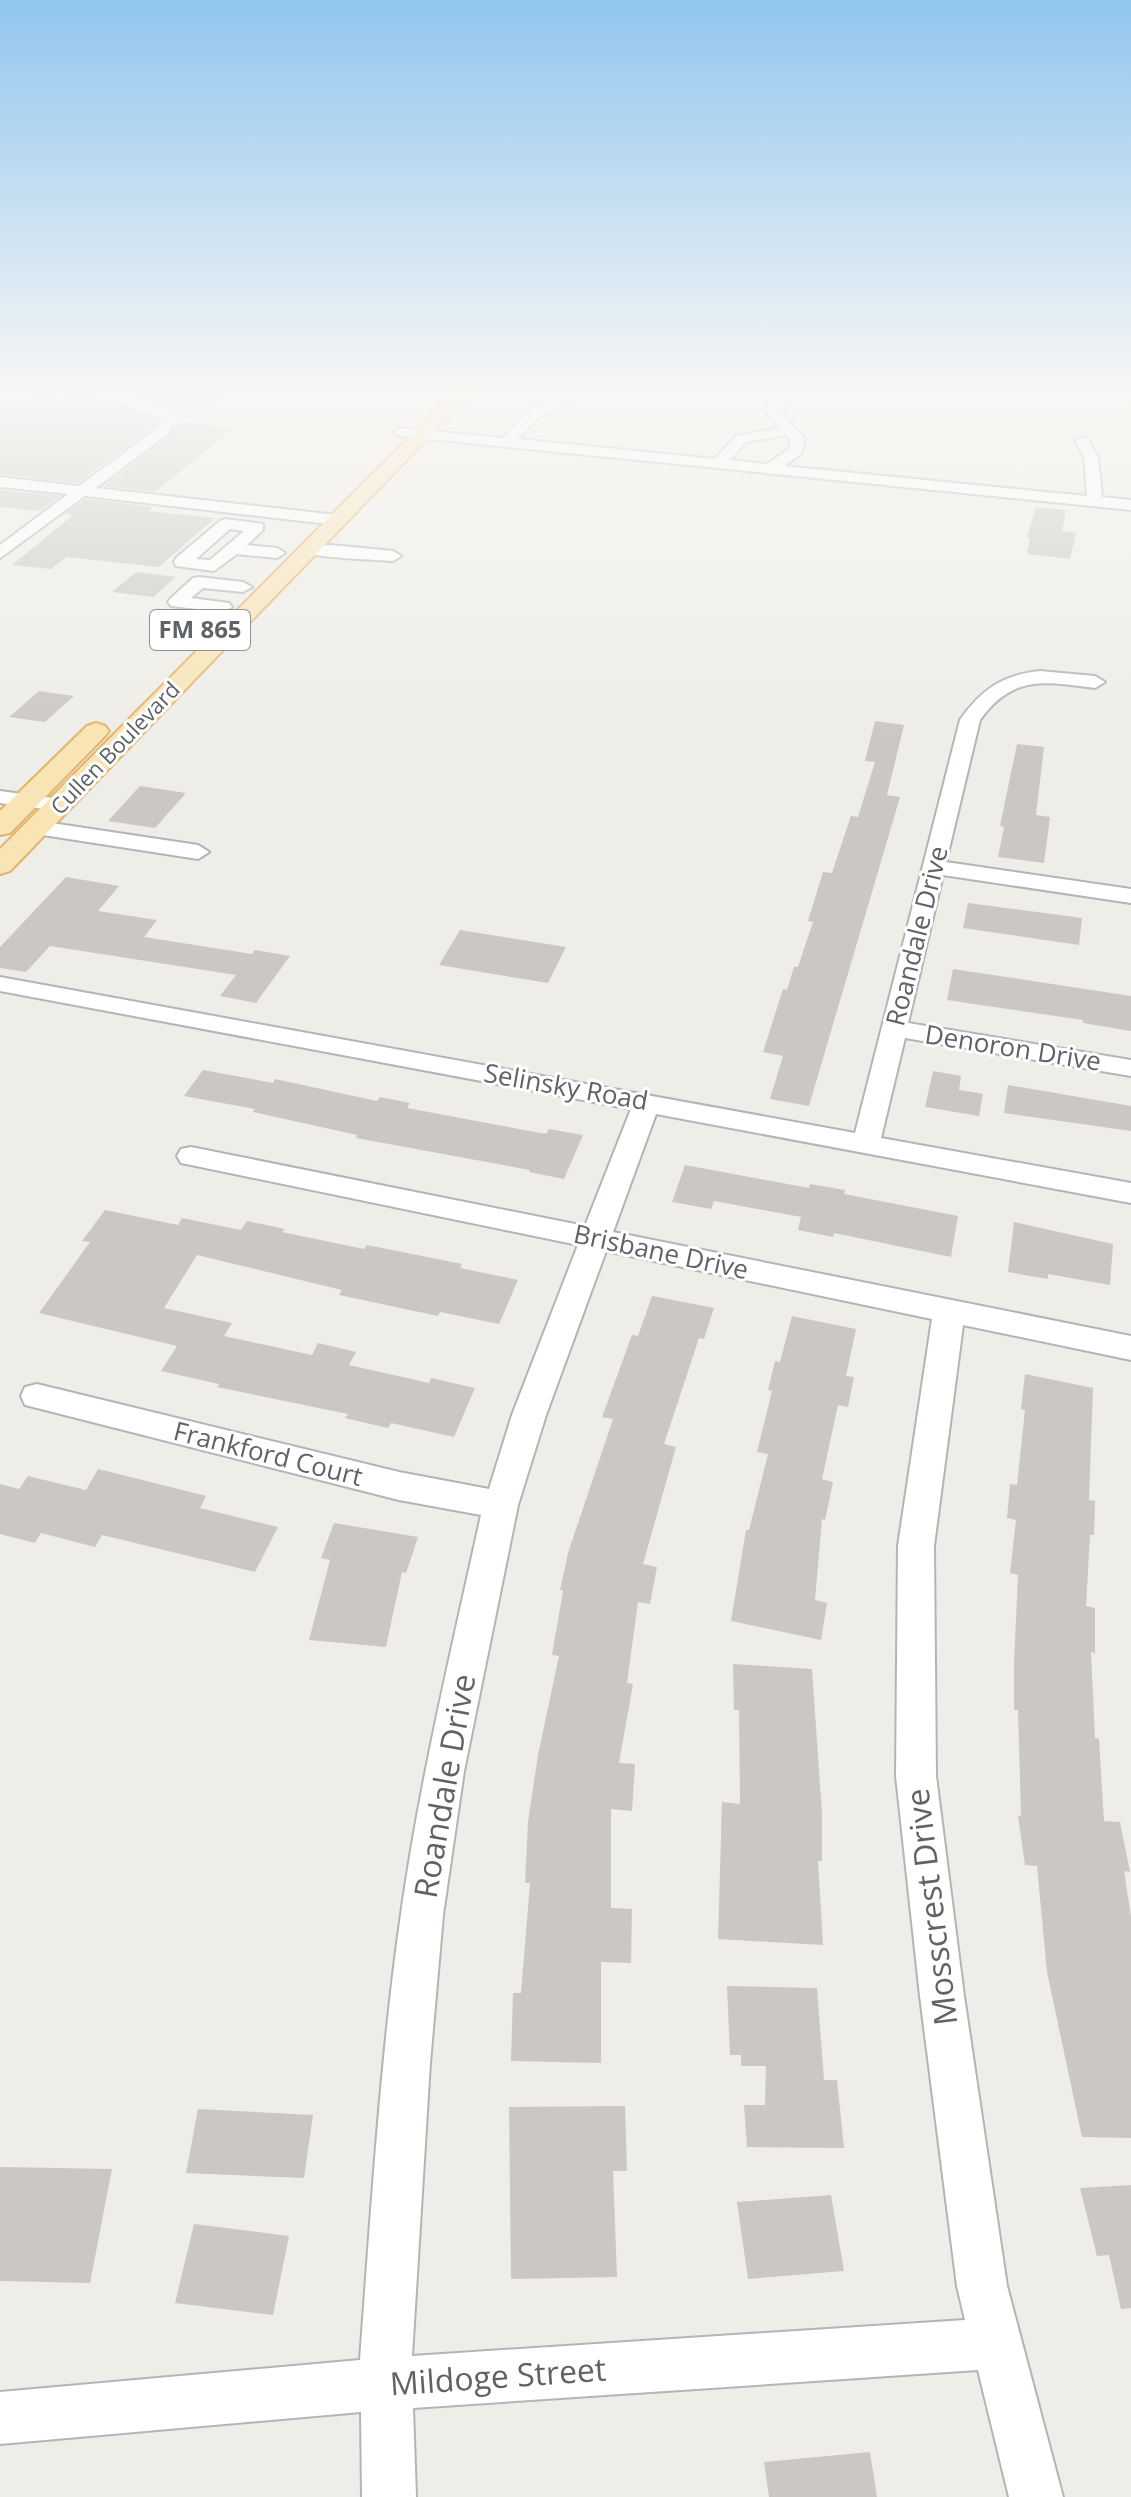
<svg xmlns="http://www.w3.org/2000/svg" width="1131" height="2497" viewBox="0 0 1131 2497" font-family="'Open Sans',sans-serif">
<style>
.building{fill:#cbc8c4}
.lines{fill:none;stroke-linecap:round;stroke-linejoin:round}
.minor-casing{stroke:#b2b5b8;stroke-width:4}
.major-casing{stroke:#e5b26b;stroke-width:4}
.minor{fill:#fff;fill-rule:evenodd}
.major{fill:#f8e4b4;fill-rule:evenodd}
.labels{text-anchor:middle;stroke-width:6;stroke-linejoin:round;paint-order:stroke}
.far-street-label{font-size:22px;fill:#5f6366;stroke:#fff}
.shield{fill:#fff;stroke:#8f9294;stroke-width:2}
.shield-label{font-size:24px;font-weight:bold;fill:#5f6366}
.street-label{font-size:26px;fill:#5f6366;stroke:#fff}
.near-street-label{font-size:32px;fill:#5f6366;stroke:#fff}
</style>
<rect width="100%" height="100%" fill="#efede8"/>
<!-- building -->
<g class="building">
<path d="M63 390H75L158 420 156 426 78 483 0 474V406L43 392 62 398Z"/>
<path d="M110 390H232L233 397 176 412 146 398Z"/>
<path d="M178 422 234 428 155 492 104 486 171 435Z"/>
<path d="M0 490 60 496 40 511 0 507Z"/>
<path d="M86 499 153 507 148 511 215 518 159 567 67 557 51 569 12 565 73 515 65 514Z"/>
<path d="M1036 507 1066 510 1062 531 1076 533 1070 559 1027 554 1030 538H1027Z"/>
<path d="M136 572 176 577 153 597 112 592Z"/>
<path d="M39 691 74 696 45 722 9 717Z"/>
<path d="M875 721 904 725 887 795 900 797 809 1106 770 1099 783 1056 763 1052 783 989 787 990 794 967H798L813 922 808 921 823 872 832 873 851 816 858 817 875 762 865 761Z"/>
<path d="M1017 744 1044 747 1036 815 1050 817 1044 863 998 857 1004 827 1000 826Z"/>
<path d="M140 786 186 793 155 828 108 821Z"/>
<path d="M66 877 119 886 98 911 157 920 144 937 252 954 255 950 290 956 256 1003 220 996 236 975 50 946 26 972 0 968V947Z"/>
<path d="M968 903 1082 918 1079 945 963 928Z"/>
<path d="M460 930 566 947 548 983 439 965Z"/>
<path d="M953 969 1131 996V1031L1083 1023V1020L947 1000Z"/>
<path d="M203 1070 273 1083 275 1079 377 1101 380 1097 410 1103 407 1108 546 1134 549 1129 583 1135 564 1179 529 1172 530 1170 356 1138 357 1135 253 1112 255 1109 184 1096Z"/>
<path d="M933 1071 961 1076 959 1090 983 1094 979 1116 925 1107Z"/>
<path d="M1008 1085 1131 1106V1131L1004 1113Z"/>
<path d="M685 1165 809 1188 810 1184 845 1190 844 1194 958 1216 951 1257 834 1233 833 1237 798 1230 801 1217 714 1201 711 1209 672 1202Z"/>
<path d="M105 1210 178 1225 182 1218 241 1230 247 1221 285 1229 282 1232 364 1249 367 1245 462 1264 460 1268 518 1280 499 1324 440 1312 438 1316 339 1295 342 1290 197 1255 164 1308 232 1323 224 1336 312 1355 318 1343 356 1352 349 1365 429 1383 431 1378 475 1388 454 1437 391 1423 388 1428 345 1418 348 1414 217 1387 219 1384 161 1371 177 1346 39 1313 90 1242 82 1241Z"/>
<path d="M1014 1222 1113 1244 1110 1285 1048 1274V1279L1008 1272Z"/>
<path d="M652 1296 714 1308 704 1339 699 1338 664 1444 676 1447 643 1564 657 1567 650 1604 638 1602 627 1683 633 1684 619 1763 635 1764 632 1811 611 1809V1908L632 1909 631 1963 601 1962V2063L511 2061 513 1993H521L530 1883H525L528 1822 538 1755 559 1656 552 1655 563 1591 560 1590 568 1553 613 1419 602 1417 632 1335 638 1336Z"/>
<path d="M792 1316 856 1329 846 1376 854 1377 848 1407 838 1405 822 1479 833 1482 825 1520 822 1519 815 1600 827 1603 821 1640 731 1621 746 1530H749L768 1454 757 1452 772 1391 768 1390 775 1361 780 1362Z"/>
<path d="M1025 1374 1093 1388 1089 1500 1095 1501 1094 1535H1090L1086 1606 1095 1608V1653L1091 1652 1095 1738 1099 1739 1104 1821 1120 1822 1130 1872 1124 1871 1131 1917V2138L1082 2137 1047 1972 1037 1866 1025 1865 1018 1816H1021L1018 1710H1014V1662L1018 1575 1010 1573 1016 1520 1007 1518 1010 1484 1017 1485 1025 1410 1021 1409Z"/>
<path d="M98 1469 206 1496 200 1508 278 1527 255 1572 102 1535 95 1547 41 1533 35 1543 0 1534V1484L19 1489 28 1476 86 1490Z"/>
<path d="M334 1523 418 1537 406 1573 402 1572 386 1647 309 1640 330 1560 321 1558Z"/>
<path d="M733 1664 812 1669 822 1813V1861H818L823 1945 718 1939 722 1802 740 1804 739 1710H734Z"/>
<path d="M727 1986 817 1988 824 2080H837L844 2148 747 2147 744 2105H765L766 2066H741V2055H730Z"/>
<path d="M625 2106 627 2171H613L617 2277 511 2279 509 2107Z"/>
<path d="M198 2109 313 2115 304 2178 186 2173Z"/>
<path d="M0 2167 112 2169 90 2283 0 2281Z"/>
<path d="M1131 2185V2308L1121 2309 1109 2255 1097 2256 1080 2188Z"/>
<path d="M831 2195 844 2271 748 2279 737 2202Z"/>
<path d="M194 2224 289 2236 273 2315 175 2303Z"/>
<path d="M870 2452 877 2497H769L764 2462Z"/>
</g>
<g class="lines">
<!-- minor casing -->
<g class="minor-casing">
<g id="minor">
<path d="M78 390C101 388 162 401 177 417L169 433 96 488 337 515 345 520 337 525 85 496 0 558V545L68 494 0 487V477L79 486 158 428 162 418Z"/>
<path d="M573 390H590L539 417 518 439 715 459 736 436 779 428 765 410 774 392 779 391 786 395 779 410 805 439 801 454 784 466 1087 496 1084 457 1075 441 1082 437 1087 438 1098 457 1102 497 1131 500V510L400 436 393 432 400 428 503 438 529 411ZM786 435 791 440 789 449 767 464 730 460 746 442Z"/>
<path d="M226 519 263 524V530L247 545 277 548 285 553 277 558 237 554 214 571 176 566 174 562 176 558 220 521ZM230 529 244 531 210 560 196 559Z"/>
<path d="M331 545 393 551 401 556 393 561C377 560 305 557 299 551L307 546Z"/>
<path d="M199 577 243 582 252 587 243 592 203 588 191 598 229 603 232 607 223 612 171 606 168 602 171 598 193 578Z"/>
<path d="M1040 671 1095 676 1105 682 1095 688C1045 682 1013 674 980 720L946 862 1131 889V903L943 875 908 1023 1131 1060V1076L905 1038 881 1138 1131 1183V1203L656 1114 613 1232 1131 1336V1360L963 1325 934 1546 936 1776 964 1996 1007 2286 1063 2497H1009L978 2370 413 2408 416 2497H362L361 2412 0 2444V2392L360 2360C371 2212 380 2061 401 1914 420 1779 452 1648 481 1515L399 1500 37 1408 25 1405 21 1396 25 1387 37 1384 399 1472 489 1489 512 1415 578 1245 191 1165 181 1163 177 1156 181 1149 191 1147 585 1226 631 1109 0 991V977L855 1133 960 720C981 690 1002 675 1040 671ZM606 1251 932 1319 898 1546 896 1776 920 1996 957 2286 965 2320 412 2356 430 2063 443 1915 464 1771 518 1505 546 1415Z"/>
<path d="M0 791 60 799 71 805 60 811 0 803Z"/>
<path d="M38 821 198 845 209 852 198 859 30 833 27 828 30 823Z"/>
</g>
</g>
<!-- major casing -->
<g class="major-casing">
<g id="major">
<path d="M456 390H474L10 871 0 874V849Z"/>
<path d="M96 723 105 726 109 731 105 736 10 833 0 835V811L87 726Z"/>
</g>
</g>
<!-- minor -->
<use href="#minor" class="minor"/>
<!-- major -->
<use href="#major" class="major"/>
</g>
<!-- sky -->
<linearGradient id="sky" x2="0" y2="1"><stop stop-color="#91c6ee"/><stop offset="0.53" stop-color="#f8f7f5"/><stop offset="1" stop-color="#f8f7f5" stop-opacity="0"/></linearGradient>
<rect width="1131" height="739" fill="url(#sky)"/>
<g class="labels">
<!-- far-street labels -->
<g class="far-street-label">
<text transform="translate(115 748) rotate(-46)" y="8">Cullen Boulevard</text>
</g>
<!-- shield labels -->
<rect class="shield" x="150" y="610" width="100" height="40" rx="6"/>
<g class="shield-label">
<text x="200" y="638">FM 865</text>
</g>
<!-- street labels -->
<g class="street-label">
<text transform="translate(917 936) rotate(-76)" y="9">Roandale Drive</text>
<text transform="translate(1013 1048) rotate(9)" y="9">Denoron Drive</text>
<text transform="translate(566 1087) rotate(10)" y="9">Selinsky Road</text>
<text transform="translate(661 1252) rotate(12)" y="9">Brisbane Drive</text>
<text transform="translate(268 1454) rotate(14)" y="9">Frankford Court</text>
</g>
<!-- near-street labels -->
<g class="near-street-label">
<text transform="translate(445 1786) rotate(-80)" y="11">Roandale Drive</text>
<text transform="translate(932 1907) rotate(-97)" y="11">Mosscrest Drive</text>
<text transform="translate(498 2377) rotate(-4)" y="11">Mildoge Street</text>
</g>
</g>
</svg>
